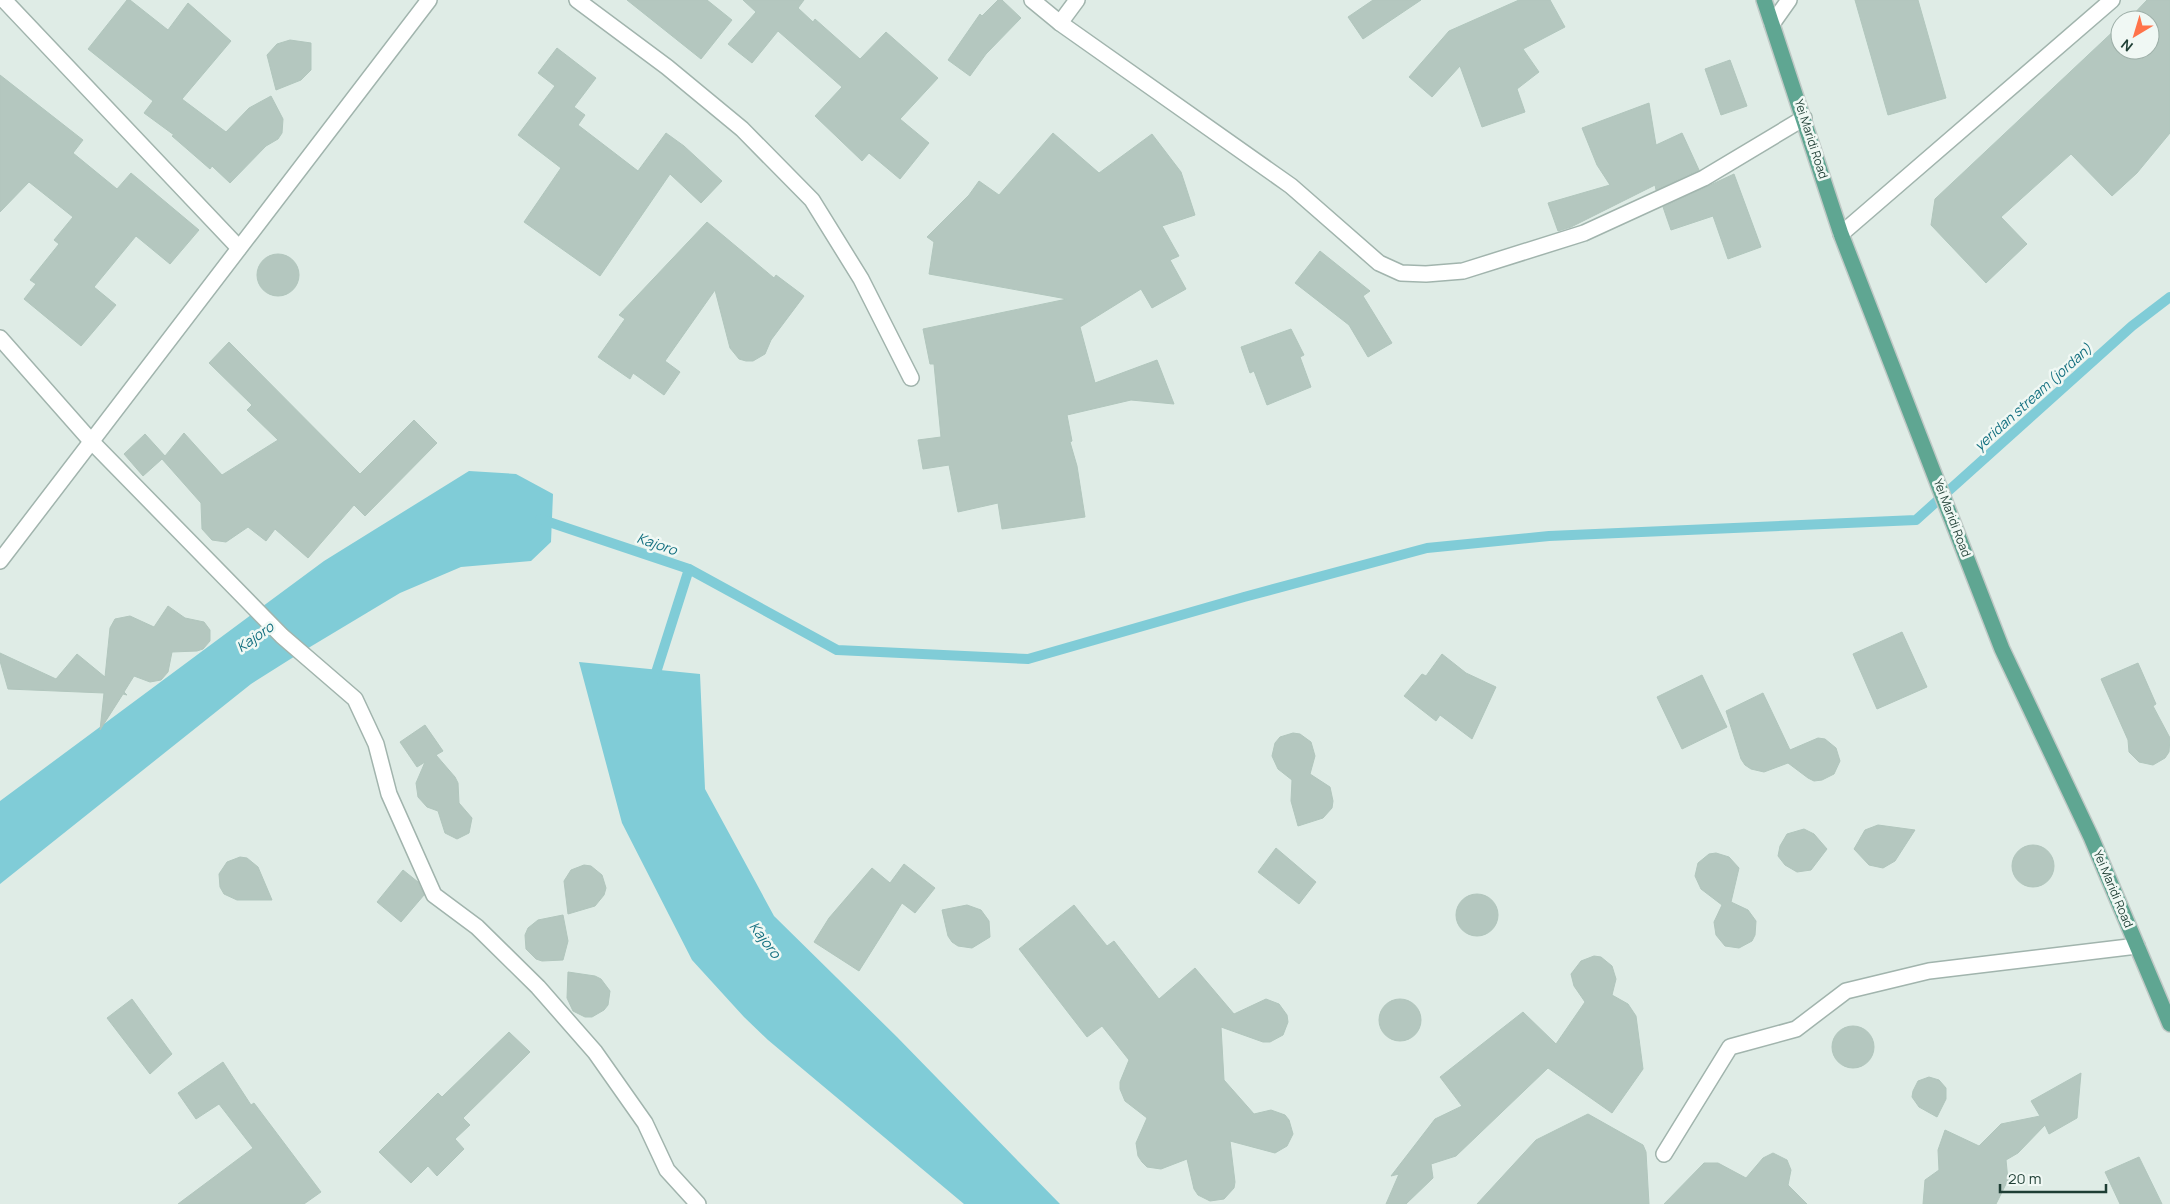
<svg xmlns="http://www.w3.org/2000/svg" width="2170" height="1204" viewBox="0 0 2170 1204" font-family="Manrope,sans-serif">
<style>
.water{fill:#80ccd7}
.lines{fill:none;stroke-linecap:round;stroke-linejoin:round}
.stream{stroke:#80ccd7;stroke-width:10}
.building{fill:#b4c7bf;stroke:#b1c6bd}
.minor-casing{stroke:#a1b4ad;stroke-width:18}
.major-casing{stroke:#c0c9c6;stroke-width:18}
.minor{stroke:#fff;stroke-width:15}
.major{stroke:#5fa692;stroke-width:15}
.labels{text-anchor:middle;stroke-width:5;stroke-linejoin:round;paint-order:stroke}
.street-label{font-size:12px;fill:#1e3e34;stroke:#f0f8f4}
.water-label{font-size:14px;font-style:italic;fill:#126f7f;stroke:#f0f8f4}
</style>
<rect width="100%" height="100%" fill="#dfece6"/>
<!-- water -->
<g class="water">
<path d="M469 471 516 474 553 494 551 542 531 561 461 567 400 593 300 653 251 684 0 884V801L324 561Z"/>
<path d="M579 662 700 674 705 789 774 916 897 1037 1060 1204H964L768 1040 744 1017 692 960 622 823Z"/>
</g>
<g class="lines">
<!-- stream -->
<g class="stream">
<path d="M540 519 689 569 837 650 1028 659 1244 597 1427 548 1549 536 1916 520 2132 326 2170 297"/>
<path d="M653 682 689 569"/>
</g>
</g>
<!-- building -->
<g class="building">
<path d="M127 0H130L168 30 188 3 231 41 182 99 226 132 249 108 271 96 283 119 282 133 278 139 266 146 230 183 212 166 210 169 172 136 174 135 144 113 153 101 88 49Z"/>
<path d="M627 0H707L732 20 701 59Z"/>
<path d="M743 0H804L798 8 813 22 815 19 860 59 886 32 938 78 900 119 929 143 900 179 869 153 862 161 815 116 842 87 778 31 752 63 728 44 756 12Z"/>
<path d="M998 0H1002L1021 18 986 54 970 76 948 60 980 14 982 16Z"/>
<path d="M1373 0H1421L1363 39 1348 17Z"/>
<path d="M1519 0H1550L1565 27 1523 49 1539 72 1517 89 1525 112 1482 127 1460 66 1432 97 1409 77 1449 31Z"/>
<path d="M1855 0H1918L1946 98 1888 115Z"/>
<path d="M2147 0H2170V133L2137 173 2112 196 2071 154 2001 217 2027 244 1986 283 1931 225 1935 199 2120 25V50H2150V20H2128Z"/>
<path d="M290 40 311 43V70L301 80 276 90 267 55 277 44Z"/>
<path d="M557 48 596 78 574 107 585 115 578 125 638 171 666 133 684 146 722 181 701 203 670 174 600 276 524 222 561 168 518 135 555 86 538 73Z"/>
<path d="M1730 60 1747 106 1721 115 1705 69Z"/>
<path d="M0 75 83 140 73 153 117 189 131 173 199 230 170 264 136 236 94 287 116 305 81 346 24 299 36 284 30 280 59 244 54 240 73 217 29 182 0 212Z"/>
<path d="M1649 103 1656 145 1682 133 1699 170 1656 190 1655 185 1571 227 1558 231 1548 203 1610 185 1597 165 1582 128Z"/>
<path d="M1053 133 1099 173 1152 134 1181 172 1195 215 1162 226 1179 256 1170 260 1186 289 1152 308 1141 289 1080 327 1095 383 1157 360 1174 404 1131 400 1067 415 1072 441 1070 442 1077 466 1085 517 1002 529 998 503 958 512 949 465 923 469 918 440 941 437 934 364H930L923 329 1067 299 929 274 934 242 927 237 969 195 979 181 999 195Z"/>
<path d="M1734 174 1761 247 1728 259 1713 216 1671 230 1663 207Z"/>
<path d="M707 222 774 278 776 275 804 296 771 340 765 354 753 361H746L739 359 730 348 715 290 665 361 680 372 664 395 633 373 630 379 598 357 625 319 619 315Z"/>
<path d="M1320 251 1370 291 1363 296 1392 343 1368 357 1349 325 1295 283Z"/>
<circle cx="278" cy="275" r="21"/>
<path d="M1291 329 1304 355 1300 357 1311 387 1267 405 1254 371 1250 373 1241 347Z"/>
<path d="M229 342 360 474 414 420 437 443 365 516 354 505 308 558 275 529 266 541 248 527 226 542 212 540 202 529 201 503 162 459 143 476 124 454 145 434 165 456 184 433 222 475 278 440 247 410 252 405 209 363Z"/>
<path d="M168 606 185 618 204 622 210 630V641L203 649 197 651 172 652 168 672 161 680 150 682 134 676 124 692 127 695 123 694 100 730 104 693 8 689 0 661V653L56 679 77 654 105 677 110 628 115 619 130 616 154 627Z"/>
<path d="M1902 632 1927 687 1877 709 1853 654Z"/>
<path d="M1442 654 1466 673 1496 687 1472 739 1440 715 1436 721 1404 696 1422 674 1426 676Z"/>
<path d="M2138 663 2156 704 2153 706 2170 738 2169 752 2165 758 2153 765 2139 762 2129 752 2128 740 2101 679Z"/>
<path d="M1702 675 1727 727 1682 749 1657 697Z"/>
<path d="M1763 693 1790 750 1818 738 1825 739 1836 748 1840 761 1834 774 1822 780 1814 781 1808 778 1788 763 1764 772 1751 769 1745 765 1741 759 1726 711Z"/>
<path d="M425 725 443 751 436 755 455 777 458 783 459 803 472 818 469 833 457 839 445 833 438 811 427 807 418 797 416 783 425 762 417 767 400 742Z"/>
<path d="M1293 733 1300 734 1311 742 1315 756 1310 774 1330 787 1333 801 1332 808 1323 818 1298 826 1291 801 1292 780 1278 769 1272 756 1275 743 1280 737Z"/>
<path d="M1878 825 1915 830 1895 861 1883 868 1869 865 1854 849 1865 830Z"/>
<path d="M1804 829 1814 834 1827 849 1811 870 1797 872 1785 865 1778 856 1780 846 1787 834Z"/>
<circle cx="2033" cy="866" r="21"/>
<path d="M1276 848 1316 882 1299 904 1258 872Z"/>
<path d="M1716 853 1729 857 1739 868 1731 902 1748 910 1756 921 1755 935 1752 941 1739 948 1725 946 1716 935 1714 922 1722 905 1701 889 1695 876 1698 863 1709 854Z"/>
<path d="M240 857 247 858 258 867 272 900H237L224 894 220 887 219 874 227 862Z"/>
<path d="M904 864 935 888 915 913 902 903 859 971 814 942 829 918 872 868 890 883Z"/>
<path d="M584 865 591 866 602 875 606 888 604 895 595 906 568 914 564 881 571 870Z"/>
<path d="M403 870 418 882 424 895 401 922 377 902Z"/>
<circle cx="1477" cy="915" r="21"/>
<path d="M967 905 981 910 989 921 990 937 972 948 958 946 952 942 948 936 942 910Z"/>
<path d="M1074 905 1107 946 1114 941 1159 999 1195 968 1234 1014 1266 999 1279 1004 1287 1015 1288 1022 1283 1035 1270 1042H1263L1221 1027 1224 1080 1254 1114 1271 1110 1285 1115 1289 1120 1293 1134 1287 1146 1275 1153 1230 1141 1235 1182 1234 1188 1224 1199 1210 1201 1198 1195 1194 1189 1187 1159 1161 1169 1147 1167 1142 1162 1138 1156 1136 1143 1147 1118 1125 1101 1120 1089V1082L1129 1060 1102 1026 1087 1037 1019 949Z"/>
<path d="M563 915 568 941 563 960 542 961 536 959 526 949 525 935 528 928 538 920Z"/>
<path d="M1594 956 1601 957 1612 966 1616 979 1612 995 1628 1004 1636 1016 1643 1069 1612 1113 1548 1068 1456 1156 1431 1164 1433 1178 1406 1204H1386L1399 1174 1391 1176 1435 1119 1462 1106 1440 1077 1523 1012 1556 1044 1585 1002 1574 986 1571 974 1581 961Z"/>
<path d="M568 972 595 976 601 979 610 991 608 1005 604 1010 592 1017H585L573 1011 567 998Z"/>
<circle cx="1400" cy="1020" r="21"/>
<path d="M132 999 172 1054 150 1074 107 1018Z"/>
<circle cx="1853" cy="1047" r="21"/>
<path d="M509 1032 530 1052 463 1118 470 1125 455 1139 464 1149 437 1176 428 1166 411 1183 379 1152 438 1093 442 1097Z"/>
<path d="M223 1062 251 1105 254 1103 321 1192 304 1204H178L253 1148 219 1104 196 1119 178 1093Z"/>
<path d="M2081 1073 2077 1118 2049 1134 2045 1125 2018 1153 2006 1160 2008 1180 1996 1204H1923L1925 1180 1939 1170 1938 1150 1945 1130 1979 1146 2001 1124 2040 1116 2031 1101Z"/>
<path d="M1929 1077 1939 1080 1946 1088V1099L1937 1117 1919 1107 1912 1097 1913 1091 1918 1081Z"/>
<path d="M1588 1114 1643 1145 1646 1152 1649 1204H1477L1536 1140Z"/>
<path d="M1773 1153 1787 1160 1791 1170 1788 1185 1807 1204H1664L1704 1163H1718L1746 1178 1763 1158Z"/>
<path d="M2139 1157 2162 1204H2120L2105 1172Z"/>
</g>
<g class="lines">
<!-- minor casing -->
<g class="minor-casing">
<g id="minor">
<path d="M4 0 239 248"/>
<path d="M577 0 667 67 742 129 812 200 861 279 911 378"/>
<path d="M1032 0 1060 23 1291 186 1379 263 1401 273 1426 274 1463 271 1584 233 1704 178 1804 118"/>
<path d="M1060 23 1077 0"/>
<path d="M1772 24 1789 0"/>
<path d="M1841 234 2112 0"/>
<path d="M0 338 91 441 282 636 355 699 376 744 389 794 434 895 477 927 538 987 595 1052 645 1123 667 1170 698 1204"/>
<path d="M0 561 429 0"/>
<path d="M1664 1154 1730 1047 1796 1029 1846 991 1929 971 2137 946"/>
</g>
</g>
<!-- major casing -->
<g class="major-casing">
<path id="major" d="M1764 0 1841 234 2002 649 2091 837 2170 1024"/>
</g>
<!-- minor -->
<use href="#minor" class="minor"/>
<!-- major -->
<use href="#major" class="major"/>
</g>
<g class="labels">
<!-- street labels -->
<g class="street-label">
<text transform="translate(1811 139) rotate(72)" y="4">Yei Maridi Road</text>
<text transform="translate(1952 518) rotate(69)" y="4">Yei Maridi Road</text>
<text transform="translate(2113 889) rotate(67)" y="4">Yei Maridi Road</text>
</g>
<!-- water labels -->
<g class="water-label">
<text transform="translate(2033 397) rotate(-42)" y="5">yeridan stream (jordan)</text>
<text transform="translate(657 544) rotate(19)" y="5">Kajoro</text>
<text transform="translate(255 637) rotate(-35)" y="5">Kajoro</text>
<text transform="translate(765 940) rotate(53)" y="5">Kajoro</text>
</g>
</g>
<!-- north arrow -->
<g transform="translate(2135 35) rotate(218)"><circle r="24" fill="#f0f8f4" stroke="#9caea7"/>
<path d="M0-4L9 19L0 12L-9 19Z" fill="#ff734a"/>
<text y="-8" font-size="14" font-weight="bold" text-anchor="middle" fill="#1e3e34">N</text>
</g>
<!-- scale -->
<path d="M2000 1184v8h106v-8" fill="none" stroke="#1e3e34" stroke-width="2.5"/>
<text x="2008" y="1184" font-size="15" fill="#1e3e34" stroke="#f0f8f4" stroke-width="4" paint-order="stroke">20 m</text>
</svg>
